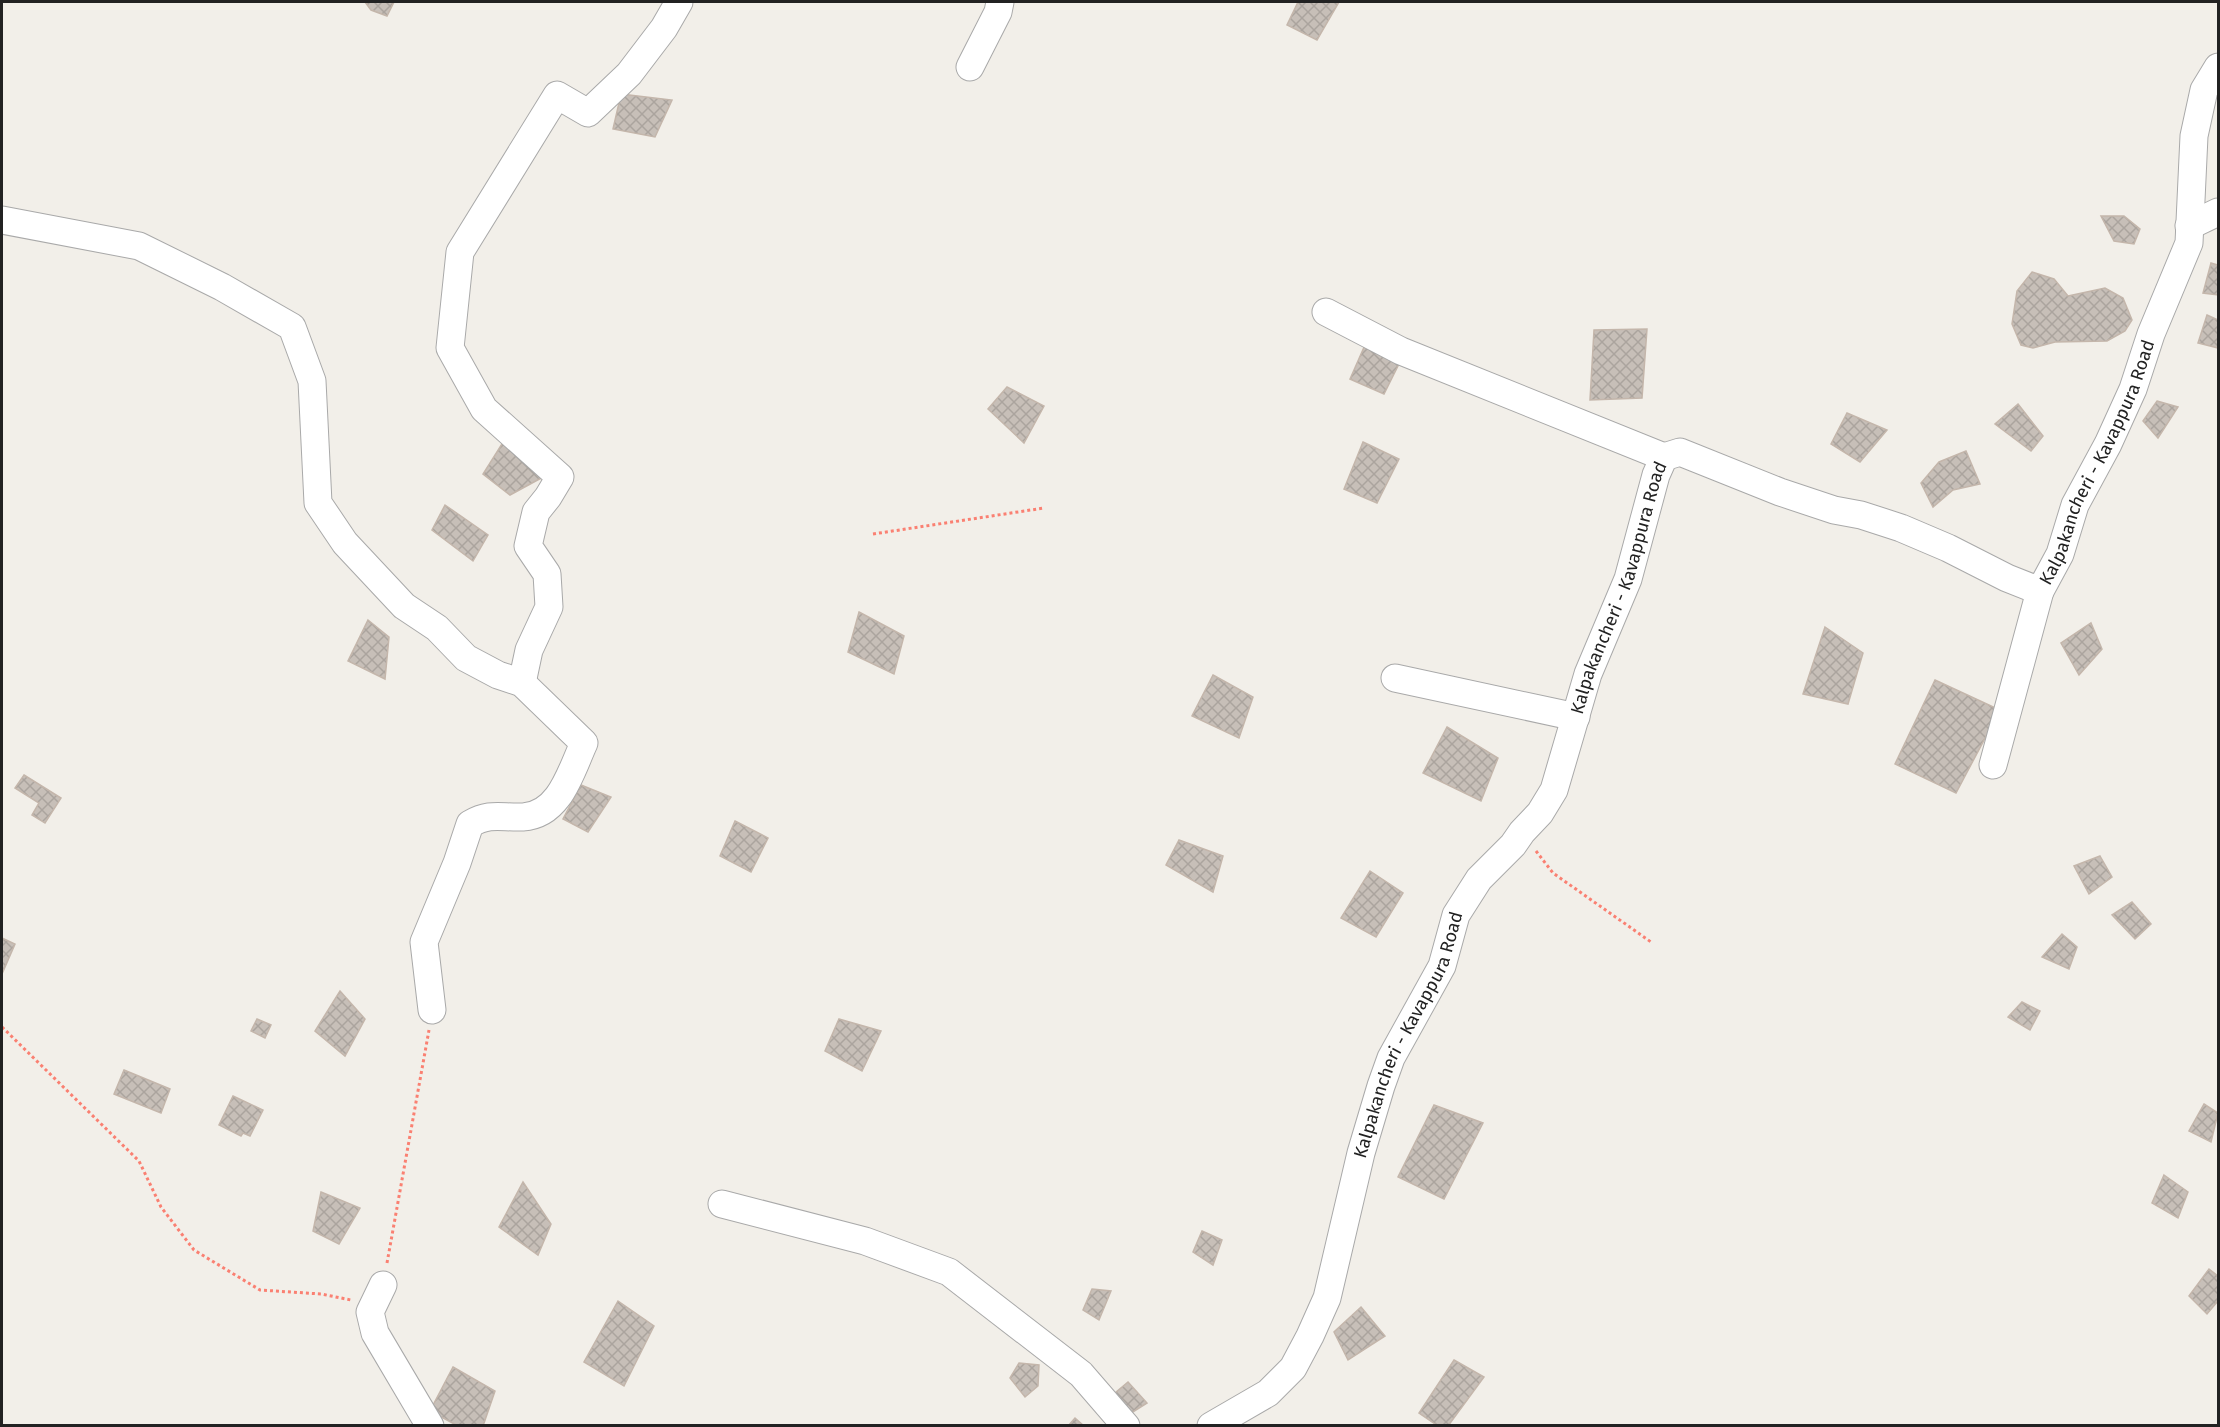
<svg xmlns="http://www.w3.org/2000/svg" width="2220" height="1427" viewBox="0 0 2220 1427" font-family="'Fira Sans',sans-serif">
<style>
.building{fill:url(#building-cross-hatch);stroke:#c4b6ab;stroke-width:1.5}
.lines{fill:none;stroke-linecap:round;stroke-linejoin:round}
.minor-casing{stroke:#a9a9a9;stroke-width:29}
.path{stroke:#fa8072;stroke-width:3;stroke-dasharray:3 3;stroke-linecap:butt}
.minor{stroke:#fff;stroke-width:27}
.labels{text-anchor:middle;stroke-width:6;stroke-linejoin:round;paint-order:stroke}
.street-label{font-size:18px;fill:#222;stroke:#fff}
</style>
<defs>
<pattern id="building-cross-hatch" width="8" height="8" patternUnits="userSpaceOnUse" patternTransform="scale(1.5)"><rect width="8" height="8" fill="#c7bfb8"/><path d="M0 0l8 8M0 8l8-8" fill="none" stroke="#aba49e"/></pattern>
</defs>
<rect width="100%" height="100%" fill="#f2efe9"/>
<!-- building -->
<g class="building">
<path d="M365 2H394L387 16 371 10Z"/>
<path d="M1298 2H1339L1317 40 1287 25Z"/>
<path d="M621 94 672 100 655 137 613 129Z"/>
<path d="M2101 216H2124L2140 229 2134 244 2114 241Z"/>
<path d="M2211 263 2218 265V295L2203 293Z"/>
<path d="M2032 272 2054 279 2068 296 2105 288 2123 298 2132 320 2125 331 2107 341 2055 342 2033 348 2021 345 2012 324 2017 291Z"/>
<path d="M2207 315 2218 320V348L2198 343Z"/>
<path d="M1647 329 1642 398 1590 400 1594 330Z"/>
<path d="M1365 345 1401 360 1384 394 1350 379Z"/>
<path d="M1007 387 1044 406 1024 443 988 409Z"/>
<path d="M2157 401 2178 407 2158 438 2143 421Z"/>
<path d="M2018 404 2043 436 2031 451 1995 424Z"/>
<path d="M1847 413 1887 430 1860 462 1831 444Z"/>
<path d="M507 436 545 476 510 495 483 474Z"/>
<path d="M1363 442 1399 459 1377 503 1344 489Z"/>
<path d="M1966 451 1980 484 1953 490 1933 507 1921 483 1939 462Z"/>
<path d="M445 505 488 535 473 561 432 530Z"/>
<path d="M859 612 904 636 894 674 848 652Z"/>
<path d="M368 620 389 637 385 679 348 661Z"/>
<path d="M2091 623 2102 649 2079 675 2061 643Z"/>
<path d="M1825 627 1863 653 1848 704 1803 694Z"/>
<path d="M1213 675 1253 697 1239 738 1192 716Z"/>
<path d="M1935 680 2000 710 1956 793 1895 764Z"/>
<path d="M1447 727 1498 758 1481 801 1423 773Z"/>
<path d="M24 775 61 798 45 823 32 815 39 803 15 788Z"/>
<path d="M581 785 611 797 588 832 563 819Z"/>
<path d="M735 821 768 838 751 872 720 856Z"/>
<path d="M1179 840 1223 856 1213 892 1166 865Z"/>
<path d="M2100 856 2112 877 2089 894 2074 866Z"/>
<path d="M1370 871 1403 893 1376 937 1341 918Z"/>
<path d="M2132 902 2151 924 2135 939 2112 915Z"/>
<path d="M2062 934 2077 947 2069 969 2042 957Z"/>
<path d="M2 938 15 944 2 974Z"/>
<path d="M340 991 365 1019 345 1056 315 1031Z"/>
<path d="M2022 1002 2040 1011 2030 1030 2008 1017Z"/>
<path d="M257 1019 271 1025 265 1038 251 1031Z"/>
<path d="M839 1019 881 1031 862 1071 825 1051Z"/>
<path d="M124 1070 170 1089 161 1113 114 1094Z"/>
<path d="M233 1096 263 1110 250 1136 243 1133 241 1136 219 1125Z"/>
<path d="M2204 1104 2218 1113 2211 1142 2189 1131Z"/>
<path d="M1434 1105 1483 1123 1444 1199 1398 1177Z"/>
<path d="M2164 1175 2188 1192 2178 1218 2152 1203Z"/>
<path d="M523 1182 551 1224 538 1255 499 1227Z"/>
<path d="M321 1192 360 1208 339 1244 313 1231Z"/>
<path d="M1202 1231 1222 1240 1213 1265 1193 1252Z"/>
<path d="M2209 1269 2218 1276V1301L2207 1314 2189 1296Z"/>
<path d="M1092 1289 1111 1291 1099 1320 1083 1310Z"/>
<path d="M618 1301 654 1326 624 1386 584 1362Z"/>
<path d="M1361 1307 1385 1336 1348 1360 1334 1332Z"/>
<path d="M1454 1360 1484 1377 1448 1426H1438L1419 1413Z"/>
<path d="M1019 1363 1039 1365 1038 1386 1025 1397 1010 1378Z"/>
<path d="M453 1367 495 1391 483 1426H458L430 1411Z"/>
<path d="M1128 1382 1147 1403 1128 1415 1109 1398Z"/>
<path d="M1075 1418 1084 1426H1068Z"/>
</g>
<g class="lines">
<!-- minor casing -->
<g class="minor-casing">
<g id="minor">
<path d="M970 67 998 12 1000 2"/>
<path d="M2 220 139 246 222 287 292 327 312 381 318 503 345 543 404 606 437 628 466 658 498 675 522 683 584 743C571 771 560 815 523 817 501 818 491 812 470 824L457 863 424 942 432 1010"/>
<path d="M2189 226 2218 212"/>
<path d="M1326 312 1401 351 1664 457"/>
<path d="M1395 678 1576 717"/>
<path d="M522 683 529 650 549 607 547 574 528 546 536 512 548 497 560 477 484 409 450 348 460 252 557 95 588 113 629 74 664 28 679 2"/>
<path d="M1993 765 2040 591"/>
<path d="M722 1204 865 1241 949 1272 1081 1374 1126 1426"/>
<path d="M383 1285 370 1312 375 1333 430 1426"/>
<path id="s1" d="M1211 1426 1268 1393 1293 1368 1310 1336 1327 1298 1361 1153 1381 1086 1391 1058 1442 966 1456 915 1479 879 1513 845 1522 832 1540 813 1554 790 1588 674 1628 579 1656 475 1664 457 1680 452 1780 492 1834 510 1861 515 1901 528 1948 548 2007 578 2040 591 2060 554 2075 505 2108 444 2133 389 2151 334 2189 243 2194 136 2204 90 2218 67"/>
</g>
</g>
<!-- path -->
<g class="path">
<path d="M873 534 1044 508"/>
<path d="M1536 851 1553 873 1651 942"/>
<path d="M2 1027 139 1161 161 1207 194 1250 260 1290 321 1294 351 1300"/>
<path d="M387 1263 429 1030"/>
</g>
<!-- minor -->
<use href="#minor" class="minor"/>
</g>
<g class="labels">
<!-- street labels -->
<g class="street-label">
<text dy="6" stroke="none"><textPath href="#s1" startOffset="1642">Kalpakancheri - Kavappura Road</textPath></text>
<text dy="6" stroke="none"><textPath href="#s1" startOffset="958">Kalpakancheri - Kavappura Road</textPath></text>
<text dy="6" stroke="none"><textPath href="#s1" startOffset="456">Kalpakancheri - Kavappura Road</textPath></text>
</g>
</g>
<!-- border -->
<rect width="2220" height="1427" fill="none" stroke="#222222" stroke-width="6"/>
</svg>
